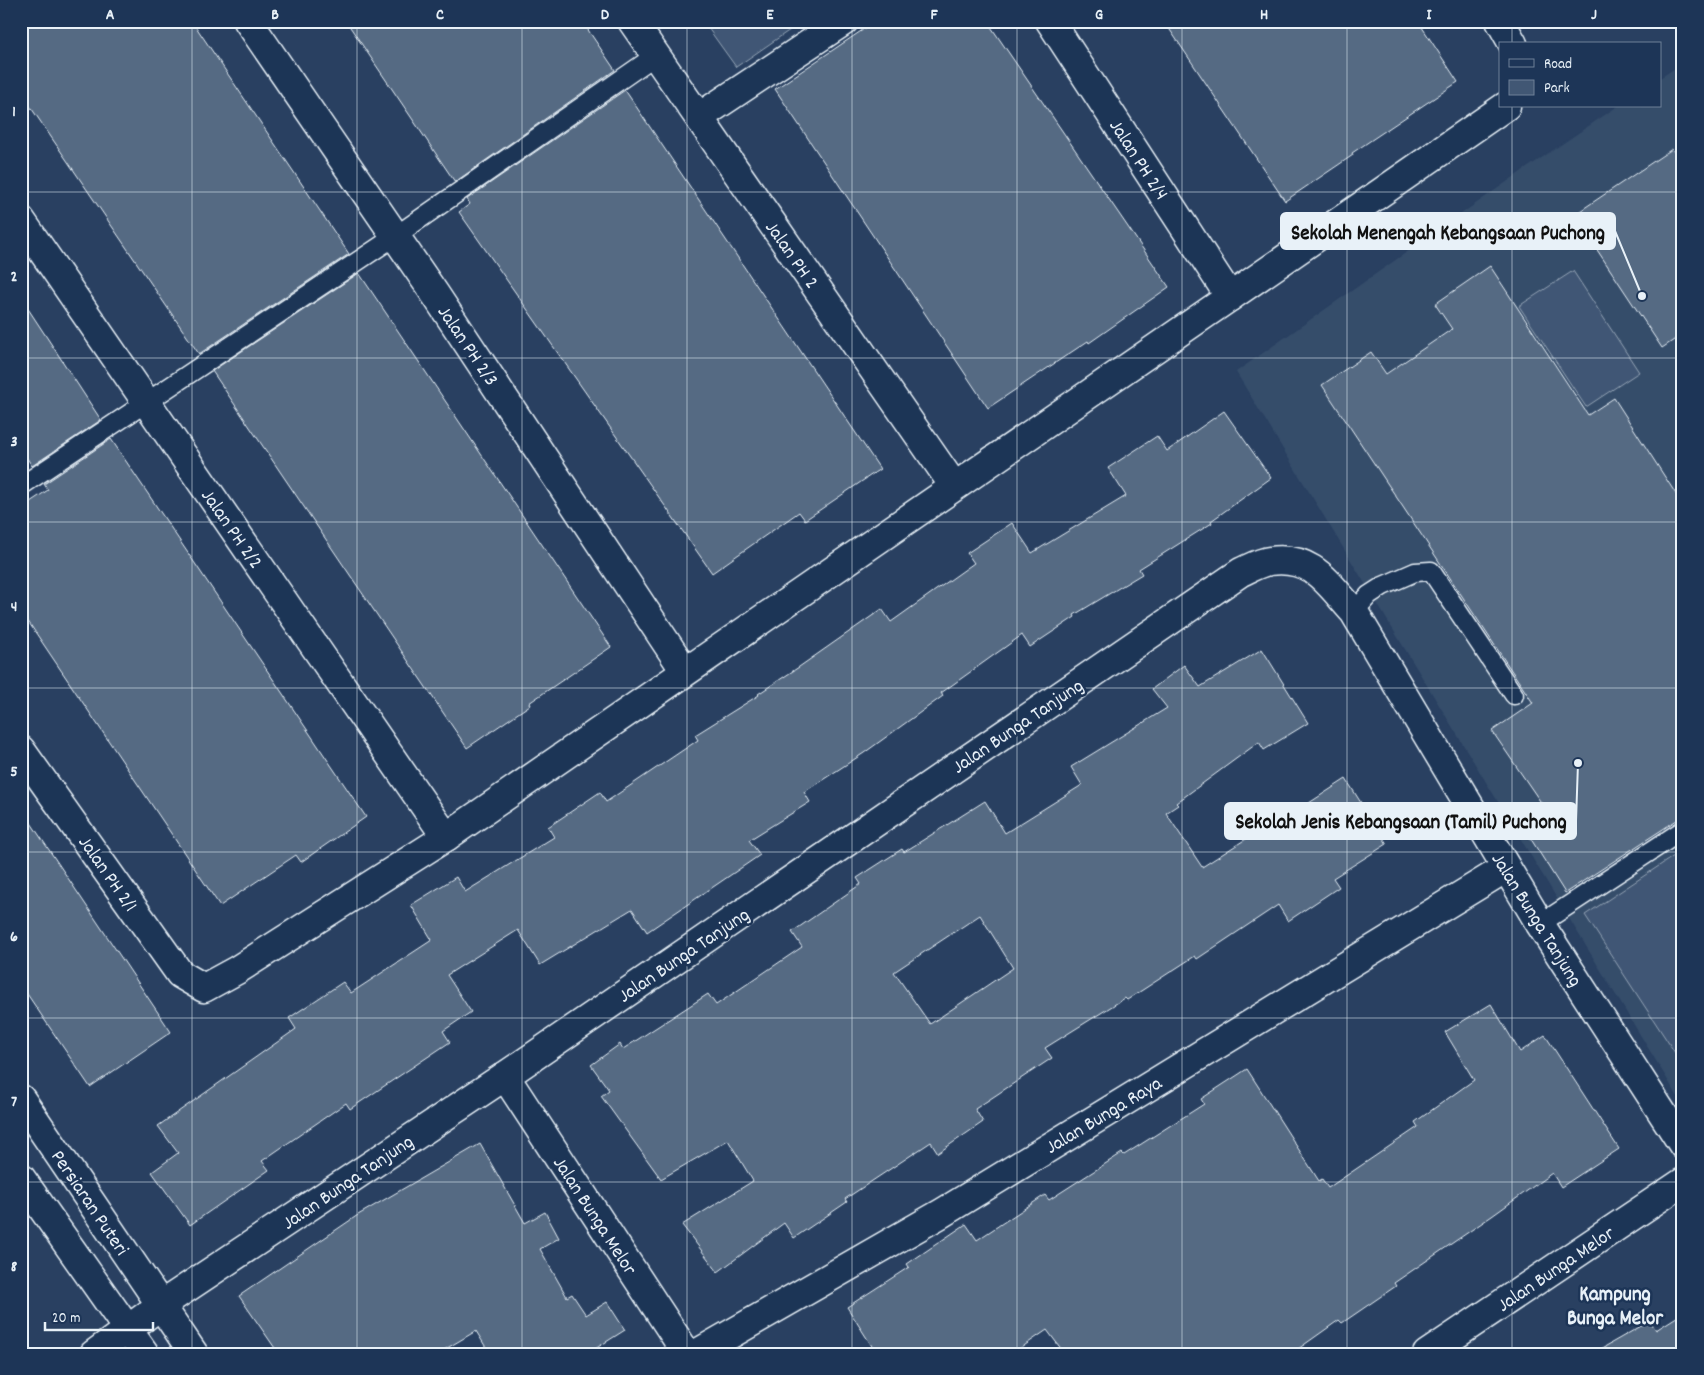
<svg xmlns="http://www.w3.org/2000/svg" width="1704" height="1375" viewBox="0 0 1704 1375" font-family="Dekko,sans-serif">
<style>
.built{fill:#364d6b}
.green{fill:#415774;stroke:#94a4b6}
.building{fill:#556a83;stroke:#e8f1f8;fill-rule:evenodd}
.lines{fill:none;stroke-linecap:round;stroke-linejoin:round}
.lane-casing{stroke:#e8f1f8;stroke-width:21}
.street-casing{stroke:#e8f1f8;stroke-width:31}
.secondary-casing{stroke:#e8f1f8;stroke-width:31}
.lane{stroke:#1d3557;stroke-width:18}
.street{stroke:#1d3557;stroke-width:28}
.secondary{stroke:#1d3557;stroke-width:28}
.grid{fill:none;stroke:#e8f1f8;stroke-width:1;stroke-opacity:0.55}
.labels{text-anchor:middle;stroke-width:5;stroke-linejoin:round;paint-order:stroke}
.street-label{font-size:20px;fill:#e8f1f8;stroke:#1d3557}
.neighbourhood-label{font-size:21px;font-weight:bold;fill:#e8f1f8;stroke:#1d3557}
.leader{fill:none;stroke:#e8f1f8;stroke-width:2}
.callout-dot{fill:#e8f1f8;stroke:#1d3557;stroke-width:2}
.callout{fill:#e8f1f8;stroke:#e8f1f8;stroke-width:2}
.callout-label{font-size:21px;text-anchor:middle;font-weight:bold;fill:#111}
.neatline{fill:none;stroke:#e8f1f8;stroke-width:2}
.grid-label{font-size:16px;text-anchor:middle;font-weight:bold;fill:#e8f1f8}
</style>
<rect width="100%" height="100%" fill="#294061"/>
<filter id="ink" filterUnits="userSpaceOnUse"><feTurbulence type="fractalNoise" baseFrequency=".02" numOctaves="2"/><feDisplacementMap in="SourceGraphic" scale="10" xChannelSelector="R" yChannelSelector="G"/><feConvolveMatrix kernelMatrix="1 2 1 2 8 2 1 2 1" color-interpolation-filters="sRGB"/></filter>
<g filter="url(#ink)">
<!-- built -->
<path class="built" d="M1683 63V1105L1236 372 1521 172 1618 106H1660V78Z"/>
<!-- green -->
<g class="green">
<path d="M703 21H803L736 67Z"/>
<path d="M1573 271 1639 372 1586 407 1519 306Z"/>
<path d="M1683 850V1065L1585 915Z"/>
</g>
<!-- building -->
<g class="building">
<path d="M21 21H192L349 254 199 354 21 93Z"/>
<path d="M346 21H582L615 70 455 182Z"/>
<path d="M876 21H987L1169 287 1089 343 1088 341 988 408 775 89Z"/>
<path d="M1164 21H1418L1458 82 1352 153 1353 155 1285 201Z"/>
<path d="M625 90 880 469 805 520 799 512 712 573 459 212 470 204 467 199Z"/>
<path d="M1672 149 1683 165V334L1662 348 1574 215Z"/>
<path d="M1490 266 1588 415 1614 398 1683 505V816L1565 893 1529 836 1553 820 1492 731 1533 703 1322 385 1371 352 1386 374 1452 329 1435 304Z"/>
<path d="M359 273 611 647 529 703 530 705 467 748 212 371Z"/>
<path d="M21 298 101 420 32 466 21 449Z"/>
<path d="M1224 411 1271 478 1211 521 1212 523 1139 569 1142 574 1074 615 1075 617 1030 647 1022 635 941 693 943 696 864 753 804 792 810 802 749 840 760 855 647 932 632 909 540 965 518 930 447 975 471 1012 443 1031 450 1042 350 1109 346 1103 262 1161 269 1170 190 1225 152 1172 178 1153 158 1126 296 1029 289 1018 343 982 351 993 432 940 411 905 456 877 465 892 554 837 548 827 600 792 606 802 698 740 695 735 759 695 758 694 799 667 882 609 891 622 974 563 967 553 1012 523 1032 553 1126 496 1108 468 1157 436 1167 451Z"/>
<path d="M111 439 366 817 301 862 296 855 220 906 21 611V508L48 490 44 484Z"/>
<path d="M1262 649 1308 723 1264 750 1259 742 1176 803 1178 805 1166 813 1202 867 1290 811 1292 814 1346 779 1387 844 1333 878 1339 887 1288 921 1278 905 1197 959 1195 956 1127 1000 1125 998 1045 1048 1052 1058 975 1109 983 1122 938 1153 931 1142 845 1199 847 1202 794 1238 784 1223 718 1272 682 1225 753 1181 728 1140 661 1179 601 1096 609 1090 591 1065 620 1044 623 1049 708 994 716 1005 802 947 792 932 861 884 857 878 902 849 904 852 985 801 1005 833 1082 785 1071 767 1167 708 1152 689 1184 665 1200 687ZM980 915 1013 968 930 1024 894 972Z"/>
<path d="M21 808 171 1032 90 1087 21 985Z"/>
<path d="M1491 1004 1520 1052 1545 1035 1619 1149 1561 1187 1552 1173 1492 1216 1394 1283 1396 1286 1342 1323 1339 1320 1291 1354H1065L1047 1330 1012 1354H877L847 1307 909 1267 907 1264 966 1224 977 1240 1045 1195 1049 1200 1122 1153 1124 1155 1204 1104 1201 1099 1247 1069 1319 1181 1322 1179 1328 1188 1418 1127 1415 1122 1474 1080 1445 1032Z"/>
<path d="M480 1144 525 1223 545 1212 559 1238 540 1249 567 1297 572 1294 586 1315 607 1302 625 1330 587 1354H490L476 1331 437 1354H279L239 1296 358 1215Z"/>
<path d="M1683 1313V1354H1592L1650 1321 1656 1330Z"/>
</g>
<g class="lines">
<!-- lane casing -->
<g class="lane-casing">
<g id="lane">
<path d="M21 486 394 237 656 55"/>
<path d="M1354 612 1369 595 1383 586 1415 572 1431 571 1514 695"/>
<path d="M1540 924 1683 830"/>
</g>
</g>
<!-- street casing -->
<g class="street-casing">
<g id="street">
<path d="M248 21 435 294 685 671"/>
<path d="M632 21 954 486"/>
<path d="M1050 21 1230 297"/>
<path d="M1500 21 1513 44"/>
<path d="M699 117 844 21"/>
<path d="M21 220 446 837"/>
<path d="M21 750 180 974 204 988 237 970 446 837 1230 297 1506 106"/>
<path d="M505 1076 687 1354"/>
<path d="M94 1354 161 1305 505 1076 1241 572C1250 568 1260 562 1270 561 1313 555 1328 584 1354 612L1540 924 1683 1145"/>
<path d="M696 1354 942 1213 1506 868"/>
<path d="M1427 1354 1683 1182"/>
</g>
</g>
<!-- secondary casing -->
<g class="secondary-casing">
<g id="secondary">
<path d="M21 1099 194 1354"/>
<path d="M21 1178 145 1354"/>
</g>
</g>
<!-- lane -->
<use href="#lane" class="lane"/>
<!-- street -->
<use href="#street" class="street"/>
<!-- secondary -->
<use href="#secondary" class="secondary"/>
</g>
</g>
<!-- grid -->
<path class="grid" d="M192 21V1354M357 21V1354M522 21V1354M687 21V1354M852 21V1354M1017 21V1354M1182 21V1354M1347 21V1354M1512 21V44M1512 106V1354M21 192H1683M21 358H1683M21 522H1683M21 688H1683M21 852H1683M21 1018H1683M21 1182H1683"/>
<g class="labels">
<!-- street labels -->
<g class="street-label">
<text transform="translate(1140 159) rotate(57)" y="7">Jalan PH 2/4</text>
<text transform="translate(793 254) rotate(55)" y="7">Jalan PH 2</text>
<text transform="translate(469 345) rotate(56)" y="7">Jalan PH 2/3</text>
<text transform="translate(233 528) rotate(55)" y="7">Jalan PH 2/2</text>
<text transform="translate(1017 725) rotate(-34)" y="7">Jalan Bunga Tanjung</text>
<text transform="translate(109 873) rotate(55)" y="7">Jalan PH 2/1</text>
<text transform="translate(1538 919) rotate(58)" y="7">Jalan Bunga Tanjung</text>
<text transform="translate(683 954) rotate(-34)" y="7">Jalan Bunga Tanjung</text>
<text transform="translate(1103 1114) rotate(-31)" y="7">Jalan Bunga Raya</text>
<text transform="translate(347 1181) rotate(-34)" y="7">Jalan Bunga Tanjung</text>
<text transform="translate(91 1202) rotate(56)" y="7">Persiaran Puteri</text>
<text transform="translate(596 1215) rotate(57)" y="7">Jalan Bunga Melor</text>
<text transform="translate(1555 1268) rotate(-34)" y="7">Jalan Bunga Melor</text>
</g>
<!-- neighbourhood labels -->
<g class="neighbourhood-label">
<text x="1615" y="1300">Kampung<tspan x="1615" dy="24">Bunga Melor</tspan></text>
</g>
</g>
<!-- callouts -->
<path class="leader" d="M1642 296L1615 231M1578 763L1576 821"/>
<g class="callout-dot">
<circle cx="1642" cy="296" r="5"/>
<circle cx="1578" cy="763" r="5"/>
</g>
<g class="callout">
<rect x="1281" y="213" width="334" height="36" rx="5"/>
<rect x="1225" y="803" width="351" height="36" rx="5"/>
</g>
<g class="callout-label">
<text x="1448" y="239">Sekolah Menengah Kebangsaan Puchong</text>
<text x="1401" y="828">Sekolah Jenis Kebangsaan (Tamil) Puchong</text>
</g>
<!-- margin -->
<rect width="1704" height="1375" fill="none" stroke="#1d3557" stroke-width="55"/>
<!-- legend -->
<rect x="1499" y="42" width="162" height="65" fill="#1d3557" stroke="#6e8097"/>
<rect x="1509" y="59" width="25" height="8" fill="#1d3557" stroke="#6e8097"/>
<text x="1544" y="68" font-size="15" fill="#e8f1f8">Road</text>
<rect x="1509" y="80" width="25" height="15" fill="#415774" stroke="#6e8097"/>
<text x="1544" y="92" font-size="15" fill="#e8f1f8">Park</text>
<!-- scale -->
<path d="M45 1322v8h108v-8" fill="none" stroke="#e8f1f8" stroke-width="2.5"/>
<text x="52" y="1322" font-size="15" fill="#e8f1f8" stroke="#1d3557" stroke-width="4" paint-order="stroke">20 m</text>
<rect x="28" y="28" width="1648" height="1320" class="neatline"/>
<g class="grid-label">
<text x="110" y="19">A</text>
<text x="275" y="19">B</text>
<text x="440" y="19">C</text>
<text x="605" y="19">D</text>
<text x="770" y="19">E</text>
<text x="934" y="19">F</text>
<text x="1099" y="19">G</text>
<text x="1264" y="19">H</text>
<text x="1429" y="19">I</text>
<text x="1594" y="19">J</text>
<text x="14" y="116">1</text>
<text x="14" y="281">2</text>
<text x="14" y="446">3</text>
<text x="14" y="611">4</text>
<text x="14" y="776">5</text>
<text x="14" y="941">6</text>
<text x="14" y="1106">7</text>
<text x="14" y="1271">8</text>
</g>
</svg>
